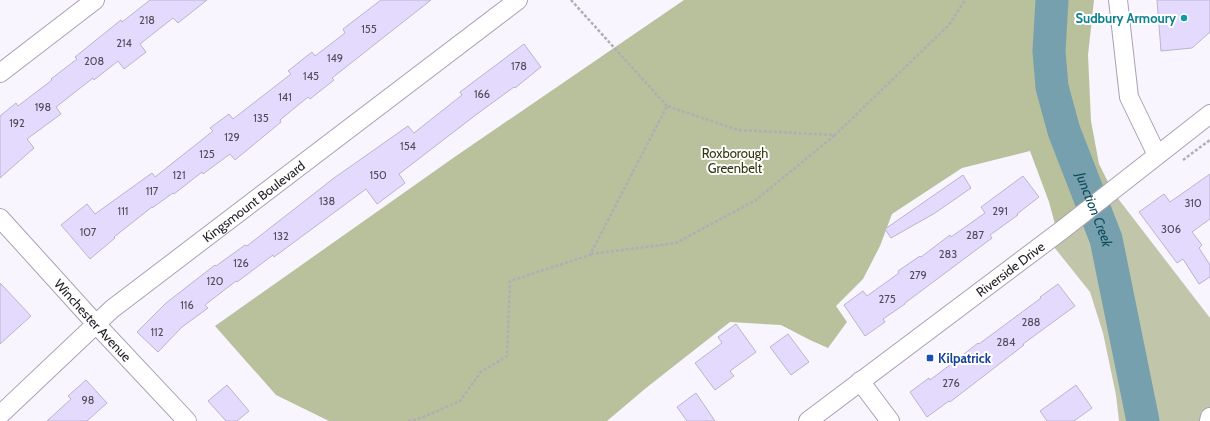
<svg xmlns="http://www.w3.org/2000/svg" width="1210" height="421" viewBox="0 0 1210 421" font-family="Cabin,sans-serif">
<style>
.green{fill:#c1c6aa}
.forest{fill:#b9c09c}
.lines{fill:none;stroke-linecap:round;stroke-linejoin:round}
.river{stroke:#76a0ad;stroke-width:33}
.building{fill:#e3dafe;stroke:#bab4cc}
.minor-casing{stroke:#aba0b6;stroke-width:20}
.path{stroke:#b1adb5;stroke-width:2.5;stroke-dasharray:3 2;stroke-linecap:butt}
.minor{stroke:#fff;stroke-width:18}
.culture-dot{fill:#0f9aa8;stroke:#fff;stroke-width:1.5}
.transit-dot{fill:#1a4fb4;stroke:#fff;stroke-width:1.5}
.labels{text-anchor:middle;stroke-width:4;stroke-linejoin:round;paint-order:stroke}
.number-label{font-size:11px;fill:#514c5a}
.culture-label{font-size:13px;font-weight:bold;fill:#0d838f;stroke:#fff;text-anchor:end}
.park-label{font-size:13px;fill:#32370b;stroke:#fff}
.street-label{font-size:13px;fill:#201c24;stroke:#fff}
.transit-label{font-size:13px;font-weight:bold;fill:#164399;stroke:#fff;text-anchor:start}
.water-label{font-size:14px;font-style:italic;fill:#0d4a59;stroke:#fff}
</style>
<rect width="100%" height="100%" fill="#f9f5fe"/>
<!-- green -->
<path class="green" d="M1113 192 1210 318V410L1208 421H1119L1116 395 1103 333 1090 292 1050 242Z"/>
<!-- forest -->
<path class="forest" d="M684 0H1094L1088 55 1091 121 1099 164 1113 192 1058 235 1049 202 1030 151 962 168 892 214 880 246 863 279 836 306 847 322 828 348 810 340 781 325 730 322 646 388 607 421H329L276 395 215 326 456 156Z"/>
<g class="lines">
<!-- river -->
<path class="river" id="s1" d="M1052 0 1049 51 1052 87 1064 131 1106 239 1143 421"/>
</g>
<!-- building -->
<g class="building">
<path d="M150 0H207L178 23 173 18 140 44 146 52 124 69 118 61 94 80 93 78 56 107 61 114 27 139 34 148 0 178V116L16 103 18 106 52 80 51 79 77 59 75 57 121 20 122 22Z"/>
<path d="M381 0H431L332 78 334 80 310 99 308 97 280 120 281 122 235 160 230 154 203 174 202 172 174 194 173 193 152 208V207L114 237 115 238 90 259 61 225 87 204 95 214 152 173 155 177 213 131 210 128 229 114 233 119 291 74 288 71 312 52 315 56 345 33 343 29Z"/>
<path d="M1157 0H1210V32L1192 48 1161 51Z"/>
<path d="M524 44 541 67 515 88 514 87 477 114 399 174 405 183 377 204 366 189 274 257 273 255 237 282 236 281 205 305 208 308 182 327 158 352 137 332 166 303 215 265 216 266 245 245 247 246 334 178 408 126 414 133 462 95 460 92Z"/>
<path d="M1210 174V219L1192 232 1202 245 1199 248 1210 265V277L1199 284 1183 259 1177 263 1139 212 1164 194 1170 202Z"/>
<path d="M963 175 971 188 935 213 891 238 885 229Z"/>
<path d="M1023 176 1039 197 1017 214 1018 215 990 235 992 238 905 303V304L883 319 885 322 865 336 844 305 863 291 867 296 899 273 898 271 920 256 921 257 950 235 951 237 985 213 981 207Z"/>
<path d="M0 283 31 316 0 344Z"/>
<path d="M1058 284 1075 306 1023 344 1024 345 950 402 949 401 927 417 910 392 929 378 930 380 959 358 978 343 979 344 1041 298 1040 297Z"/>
<path d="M736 324 756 352 730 371 734 376 715 390 695 363 722 343 718 337Z"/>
<path d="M788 334 809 362 791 375 770 347Z"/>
<path d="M86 380 107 403 87 421H47L71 399 68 396Z"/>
<path d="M227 385 249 411 237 421H226L208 401Z"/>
<path d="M1076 385 1092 408 1074 421H1047L1040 411Z"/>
<path d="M696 393 715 421H687L677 407Z"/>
</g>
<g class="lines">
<!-- minor casing -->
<g class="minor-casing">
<g id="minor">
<path d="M1118 0 1129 97 1157 155"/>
<path d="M0 73 95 0"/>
<path id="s2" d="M0 218 96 324 187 421"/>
<path d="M860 381 890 421"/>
<path id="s3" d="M0 415 112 309 518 0"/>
<path id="s4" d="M808 421 1062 230 1210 114"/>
<path d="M1209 421 1210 417"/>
</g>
</g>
<!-- path -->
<g class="path">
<path d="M571 0 667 106"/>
<path d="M1183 160 1210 140"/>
<path d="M591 254 676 243 756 200 835 135"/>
<path d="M408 421 421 418 460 401 481 372 507 356 510 281 590 255 667 106 738 130 835 135 949 25 965 0"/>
</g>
<!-- minor -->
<use href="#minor" class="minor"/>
</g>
<!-- markers -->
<circle class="culture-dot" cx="1184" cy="18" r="4"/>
<rect class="transit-dot" x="926" y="354" width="8" height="8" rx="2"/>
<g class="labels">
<!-- number labels -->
<g class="number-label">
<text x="147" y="24">218</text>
<text x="369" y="33">155</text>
<text x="124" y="47">214</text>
<text x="335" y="62">149</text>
<text x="94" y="65">208</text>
<text x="519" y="70">178</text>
<text x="311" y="80">145</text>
<text x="482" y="98">166</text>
<text x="285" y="101">141</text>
<text x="43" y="111">198</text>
<text x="261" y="122">135</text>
<text x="17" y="127">192</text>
<text x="232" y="141">129</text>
<text x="408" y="150">154</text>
<text x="207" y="158">125</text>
<text x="179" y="179">121</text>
<text x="378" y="179">150</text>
<text x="152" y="195">117</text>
<text x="327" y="205">138</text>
<text x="1193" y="207">310</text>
<text x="123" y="215">111</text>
<text x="1000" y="215">291</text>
<text x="1171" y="233">306</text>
<text x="88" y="236">107</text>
<text x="975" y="239">287</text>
<text x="281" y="240">132</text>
<text x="948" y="258">283</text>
<text x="241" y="267">126</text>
<text x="918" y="279">279</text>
<text x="215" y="285">120</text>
<text x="887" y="303">275</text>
<text x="187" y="309">116</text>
<text x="1031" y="326">288</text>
<text x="157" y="336">112</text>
<text x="1006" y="346">284</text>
<text x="951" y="387">276</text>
<text x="88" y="404">98</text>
</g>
<!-- culture labels -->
<g class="culture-label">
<text x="1176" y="23">Sudbury Armoury</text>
</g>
<!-- park labels -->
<g class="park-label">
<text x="735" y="158">Roxborough<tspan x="735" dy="15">Greenbelt</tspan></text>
</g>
<!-- street labels -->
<g class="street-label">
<text dy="5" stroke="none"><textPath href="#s3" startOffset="332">Kingsmount Boulevard</textPath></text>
<text dy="5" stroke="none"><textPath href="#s4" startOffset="253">Riverside Drive</textPath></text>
<text dy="5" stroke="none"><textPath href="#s2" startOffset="138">Winchester Avenue</textPath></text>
</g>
<!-- transit labels -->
<g class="transit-label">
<text x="938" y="363">Kilpatrick</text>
</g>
<!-- water labels -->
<g class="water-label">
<text dy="5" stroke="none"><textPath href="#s1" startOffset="217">Junction Creek</textPath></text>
</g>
</g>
</svg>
